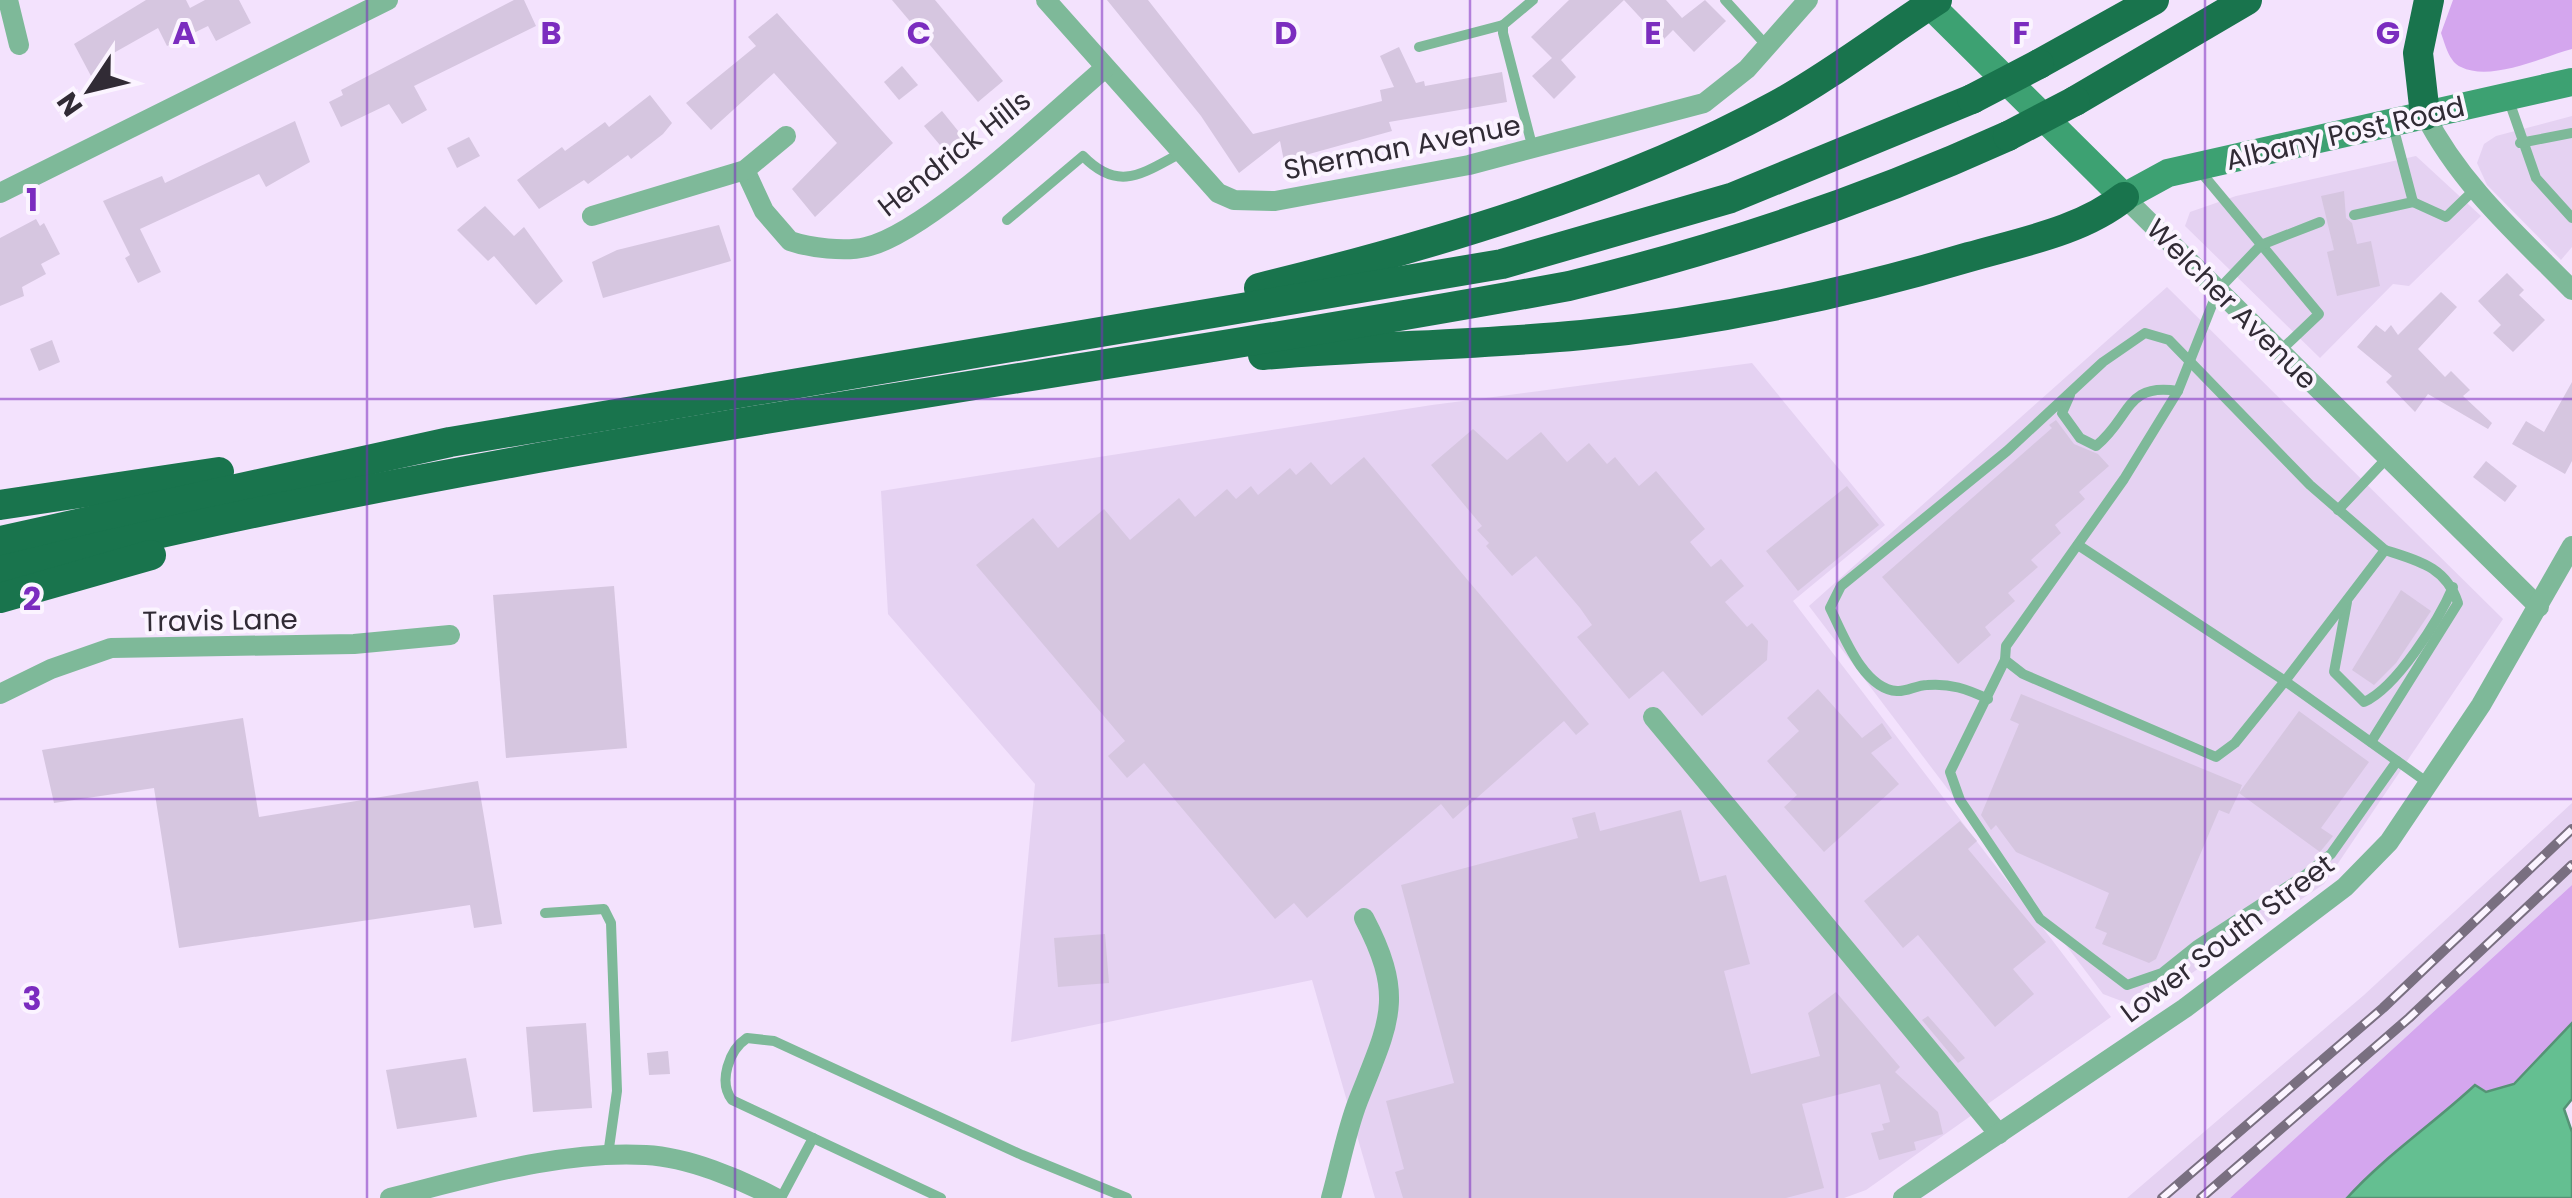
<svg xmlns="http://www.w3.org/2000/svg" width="2572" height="1198" viewBox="0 0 2572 1198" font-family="Poppins,sans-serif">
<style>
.built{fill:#e5d2f2}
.green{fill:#d4a6ee}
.water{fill:#64bf91;stroke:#559375;stroke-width:2.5}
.building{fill:#d6c6e0}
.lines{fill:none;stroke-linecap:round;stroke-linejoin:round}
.lane{stroke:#7eb999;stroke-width:10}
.street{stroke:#7eb999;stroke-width:20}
.secondary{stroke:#3da172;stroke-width:28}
.highway{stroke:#19744d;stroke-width:30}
.rail-casing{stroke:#796f80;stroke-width:10}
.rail{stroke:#fbf4ff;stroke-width:6;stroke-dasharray:19;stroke-linecap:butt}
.highway-bridge{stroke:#19744d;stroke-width:30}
.grid{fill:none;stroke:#7b2cbf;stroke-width:2.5;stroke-opacity:0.55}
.labels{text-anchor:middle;stroke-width:8;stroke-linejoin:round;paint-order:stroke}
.street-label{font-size:28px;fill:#312b35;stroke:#fbf4ff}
.grid-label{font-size:32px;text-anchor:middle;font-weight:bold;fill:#7b2cbf;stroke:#fbf4ff;stroke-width:8;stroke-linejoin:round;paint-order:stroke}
</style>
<rect width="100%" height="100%" fill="#f3e2fd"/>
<!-- built -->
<g class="built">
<path d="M2572 116V247L2561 260 2487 185 2477 163 2484 144 2496 136Z"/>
<path d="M2416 156 2481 216 2409 286 2393 284 2320 358 2185 226 2190 212 2236 196Z"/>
<path d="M2167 287 2503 619 2324 884 2140 1008 2103 994 1809 606Z"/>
<path d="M1752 363 1885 525 1793 601 2111 1017 1866 1190 1844 1198H1375L1312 980 1011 1042 1035 784 888 614 881 491 1432 405Z"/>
<path d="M2572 803V885L2230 1198H2127L2364 995Z"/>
</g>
<!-- green -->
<g class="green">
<path d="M2453 0H2572V49C2542 57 2491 82 2461 67 2449 62 2445 44 2441 33Z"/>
<path d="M2572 885V1023L2514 1084 2486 1092 2475 1085C2433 1124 2385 1156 2347 1198H2230Z"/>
</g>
<!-- water -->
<path class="water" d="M2572 1023V1099L2564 1109 2572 1132V1198H2347C2385 1156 2433 1124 2475 1085L2486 1092 2514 1084Z"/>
<!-- building -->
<g class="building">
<path d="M146 0H186L190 8 205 0H239L251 23 216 41 208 26 167 46 158 28 103 59 108 68 91 76 74 44Z"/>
<path d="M514 0H524L536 26 414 86 427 110 402 124 389 104 341 127 329 102 343 95 341 90Z"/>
<path d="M892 0H935L1003 81 978 102Z"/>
<path d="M1107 0H1148L1253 134 1382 101 1380 90 1394 87 1380 56 1399 47 1416 83 1424 81 1425 86 1502 72 1507 102 1389 122 1392 131 1284 161 1280 141 1239 173 1201 116Z"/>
<path d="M1569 0H1666L1682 18 1705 0 1726 21 1694 52 1673 30 1662 41 1624 0 1561 60 1576 77 1554 99 1532 76 1552 58 1531 37Z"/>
<path d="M777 13 893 143 815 217 792 189 837 143 774 73 711 130 686 103 756 46 748 37Z"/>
<path d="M902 66 918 85 899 100 884 82Z"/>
<path d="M650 95 672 123 663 134 631 159 628 155 588 184 584 180 539 209 517 180 562 147 565 151 605 122 609 127Z"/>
<path d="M942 111 967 142 950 157 924 126Z"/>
<path d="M295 121 310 162 266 187 259 174 140 229 161 272 138 283 125 258 130 255 103 201 162 176 165 183Z"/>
<path d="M469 137 480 156 457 168 447 148Z"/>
<path d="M2344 191 2346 218 2352 223 2357 244 2371 241 2380 286 2337 296 2327 252 2334 250 2321 196Z"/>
<path d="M485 206 514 236 524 227 563 281 536 305 494 256 488 261 457 230Z"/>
<path d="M36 219 40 226 44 223 60 254 41 264 46 274 22 287 24 296 0 306V238Z"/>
<path d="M719 225 731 261 603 298 592 262 617 250Z"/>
<path d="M2507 273 2524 290 2519 295 2545 320 2513 352 2493 333 2501 325 2478 301Z"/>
<path d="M2441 292 2457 307 2418 349 2445 377 2451 371 2470 390 2463 396 2492 423 2488 429 2428 394 2415 412 2386 382 2392 376 2357 347 2376 325 2385 332 2391 325 2398 335Z"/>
<path d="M52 340 60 362 39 371 30 349Z"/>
<path d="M2572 382V461L2565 474 2512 444 2526 421 2544 432Z"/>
<path d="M2056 420 2074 444 2098 454 2109 466 2079 492 2085 499 2055 525 2061 533 2031 560 2038 567 2008 593 2015 601 1985 627 1991 635 1958 664 1882 577 2052 428 2049 425Z"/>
<path d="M1473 429 1507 460 1541 432 1567 462 1589 443 1607 464 1615 457 1639 486 1656 471 1705 529 1690 542 1711 567 1721 559 1744 586 1725 602 1747 627 1752 623 1768 641 1767 660 1702 716 1663 671 1629 699 1577 637 1592 625 1580 608 1536 556 1512 576 1486 546 1489 543 1477 530 1482 526 1431 465Z"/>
<path d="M1364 457 1589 724 1576 735 1564 721 1453 819 1441 804 1307 918 1294 903 1275 919 1144 763 1127 778 1108 756 1125 741 976 565 1033 518 1058 548 1104 509 1130 540 1179 498 1195 517 1227 489 1236 499 1251 486 1258 495 1290 468 1296 475 1311 462 1331 485Z"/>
<path d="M2486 461 2517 486 2505 502 2473 477Z"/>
<path d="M1847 486 1879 525 1798 591 1766 551Z"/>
<path d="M614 586 627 748 506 758 493 595Z"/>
<path d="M2401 590 2431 611 2396 663 2374 685 2352 670Z"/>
<path d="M1818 689 1862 738 1882 723 1892 738 1871 753 1899 784 1824 852 1784 807 1797 795 1767 761 1799 731 1787 718Z"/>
<path d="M2021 694 2242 785 2239 793 2299 711 2369 762 2321 828 2333 836 2320 852 2239 793 2229 814 2219 810 2156 959 2149 963 2102 944 2107 933 2095 928 2109 893 2016 852 1996 825 1991 830 1981 815 2019 724 2010 720Z"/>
<path d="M243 718 259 817 478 781 502 924 474 928 470 905 179 948 154 788 54 803 42 750Z"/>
<path d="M1681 810 1700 882 1726 875 1750 964 1724 971 1751 1074 1820 1056 1808 1013 1836 992 1900 1067 1895 1072 1938 1112 1943 1134 1914 1142 1916 1150 1879 1160 1871 1133 1884 1130 1882 1124 1890 1122 1880 1084 1802 1104 1824 1188 1786 1198H1403L1395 1172 1404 1169 1386 1101 1454 1083 1401 885 1578 838 1572 818 1595 812 1600 831Z"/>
<path d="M1960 821 1977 841 1968 849 2046 942 2013 969 2034 994 1995 1027 1918 935 1903 948 1864 901Z"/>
<path d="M1105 934 1109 983 1058 987 1054 938Z"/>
<path d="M1928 1016 1965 1058 1958 1063 1922 1020Z"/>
<path d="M586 1023 592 1108 533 1112 526 1027Z"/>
<path d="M668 1051 670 1074 649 1075 647 1053Z"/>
<path d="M466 1058 477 1117 397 1129 386 1070Z"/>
</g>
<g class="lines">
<!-- lane -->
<g class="lane">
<path d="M1725 0 1767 46"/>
<path d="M1419 47 1503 25"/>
<path d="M2508 98 2536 178 2572 218"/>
<path d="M2520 143 2572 133"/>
<path d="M1533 149 1503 33V25L1533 0"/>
<path d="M2200 171 2319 314 2280 351"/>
<path d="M2413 202 2446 217 2474 190"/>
<path d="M2354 215 2413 202 2393 126"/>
<path d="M1007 220 1083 156C1119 193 1143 173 1181 153"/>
<path d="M2320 222 2261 245 2218 290 2178 391 2124 479 2006 646 2005 660 2023 674 2216 757 2235 743 2285 681 2428 783"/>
<path d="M2070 395 2062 413 2080 438 2096 446C2131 418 2125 382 2178 391"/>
<path d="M2338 510 2388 457"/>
<path d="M2347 602 2334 672 2364 702C2396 688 2439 620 2453 587"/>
<path d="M2005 660 1950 772 1960 800 2040 919 2127 985 2162 973 2197 945 2305 875 2331 854 2397 761"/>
<path d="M1988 699C1967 689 1950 683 1927 685 1917 685 1906 692 1897 691 1863 689 1843 634 1830 608L1841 586 2007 451 2103 362 2145 333 2169 340 2310 485 2385 550 2285 681 2078 545"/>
<path d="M2371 742 2458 603C2446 567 2419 561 2385 550"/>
<path d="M545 913 604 909 611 923 617 1091 608 1155"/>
<path d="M781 1198 813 1138"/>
<path d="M941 1198 732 1100C718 1082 729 1050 747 1038L774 1041 1022 1155 1127 1198"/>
</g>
<!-- street -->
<g class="street">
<path d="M8 0 19 45"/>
<path d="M1046 0 1218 193 1234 200 1275 201 1469 165 1704 103 1747 69 1808 0"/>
<path d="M2425 115C2460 184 2518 235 2572 290"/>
<path d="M745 170 764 211 790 241C810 248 845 252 866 247 926 234 1053 112 1105 68"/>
<path d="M0 193 388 0"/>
<path d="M2124 197 2539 607"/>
<path d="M592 216 745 170 786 136"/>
<path d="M0 694 51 669 111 648 354 644 450 635"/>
<path d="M1653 717 1999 1134"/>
<path d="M390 1198C471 1178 561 1150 646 1155 688 1157 740 1179 776 1198"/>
<path d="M1331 1198C1340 1166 1346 1132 1358 1101 1389 1022 1406 998 1364 918"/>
<path d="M1903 1198 2185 1008 2345 887 2389 842 2481 705 2572 546"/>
</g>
<!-- secondary -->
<path class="secondary" d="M1925 0 2124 197 2168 173 2572 82"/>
<!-- highway -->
<g class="highway">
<path d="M2039 64 2154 0"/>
<path d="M2075 101 2247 0"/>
<path d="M2425 115 2418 53 2429 0"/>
<path d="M1259 288C1430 246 1622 190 1777 105 1833 74 1883 35 1937 0"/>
<path d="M1263 355C1369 346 1476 345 1582 335 1713 322 1844 294 1969 257 2021 242 2082 231 2124 197"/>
<path d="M0 505 219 472"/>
<path d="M0 541 450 442 1502 264 1731 198 1972 99"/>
<path d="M0 571C517 442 1046 382 1569 286 1720 249 1867 200 2008 136"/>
<path d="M0 598 151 555"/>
</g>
<!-- rail casing -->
<g class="rail-casing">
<g id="rail">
<path d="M2162 1198 2383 1008 2572 829"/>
<path d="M2201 1198 2409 1018 2572 865"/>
</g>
</g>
<!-- rail -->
<use href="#rail" class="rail"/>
<!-- highway-bridge -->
<g class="highway-bridge">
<path d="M1972 99 2039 64"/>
<path d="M2008 136 2075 101"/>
</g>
</g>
<!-- grid -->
<path class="grid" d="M367 0V1198M735 0V1198M1102 0V1198M1470 0V1198M1837 0V1198M2205 0V1198M0 399H2572M0 799H2572"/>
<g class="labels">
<!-- street labels -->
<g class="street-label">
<text transform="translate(2345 133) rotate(-13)" y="10">Albany Post Road</text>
<text transform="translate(1402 147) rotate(-11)" y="10">Sherman Avenue</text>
<text transform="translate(954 153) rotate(-38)" y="10">Hendrick Hills</text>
<text transform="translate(2232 304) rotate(45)" y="10">Welcher Avenue</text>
<text transform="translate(220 620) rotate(-1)" y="10">Travis Lane</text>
<text transform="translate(2227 938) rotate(-37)" y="10">Lower South Street</text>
</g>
</g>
<g class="grid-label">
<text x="184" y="44">A</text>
<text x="551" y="44">B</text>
<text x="919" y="44">C</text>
<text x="1286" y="44">D</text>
<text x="1653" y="44">E</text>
<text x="2021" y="44">F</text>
<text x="2388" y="44">G</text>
<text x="32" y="211">1</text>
<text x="32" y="610">2</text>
<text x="32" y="1010">3</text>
</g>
<!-- north arrow -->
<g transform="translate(90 90) rotate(235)" stroke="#fbf4ff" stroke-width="8" paint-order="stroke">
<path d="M0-8L18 38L0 25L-18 38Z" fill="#312b35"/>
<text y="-15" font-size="28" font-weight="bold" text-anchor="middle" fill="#312b35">N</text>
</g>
</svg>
